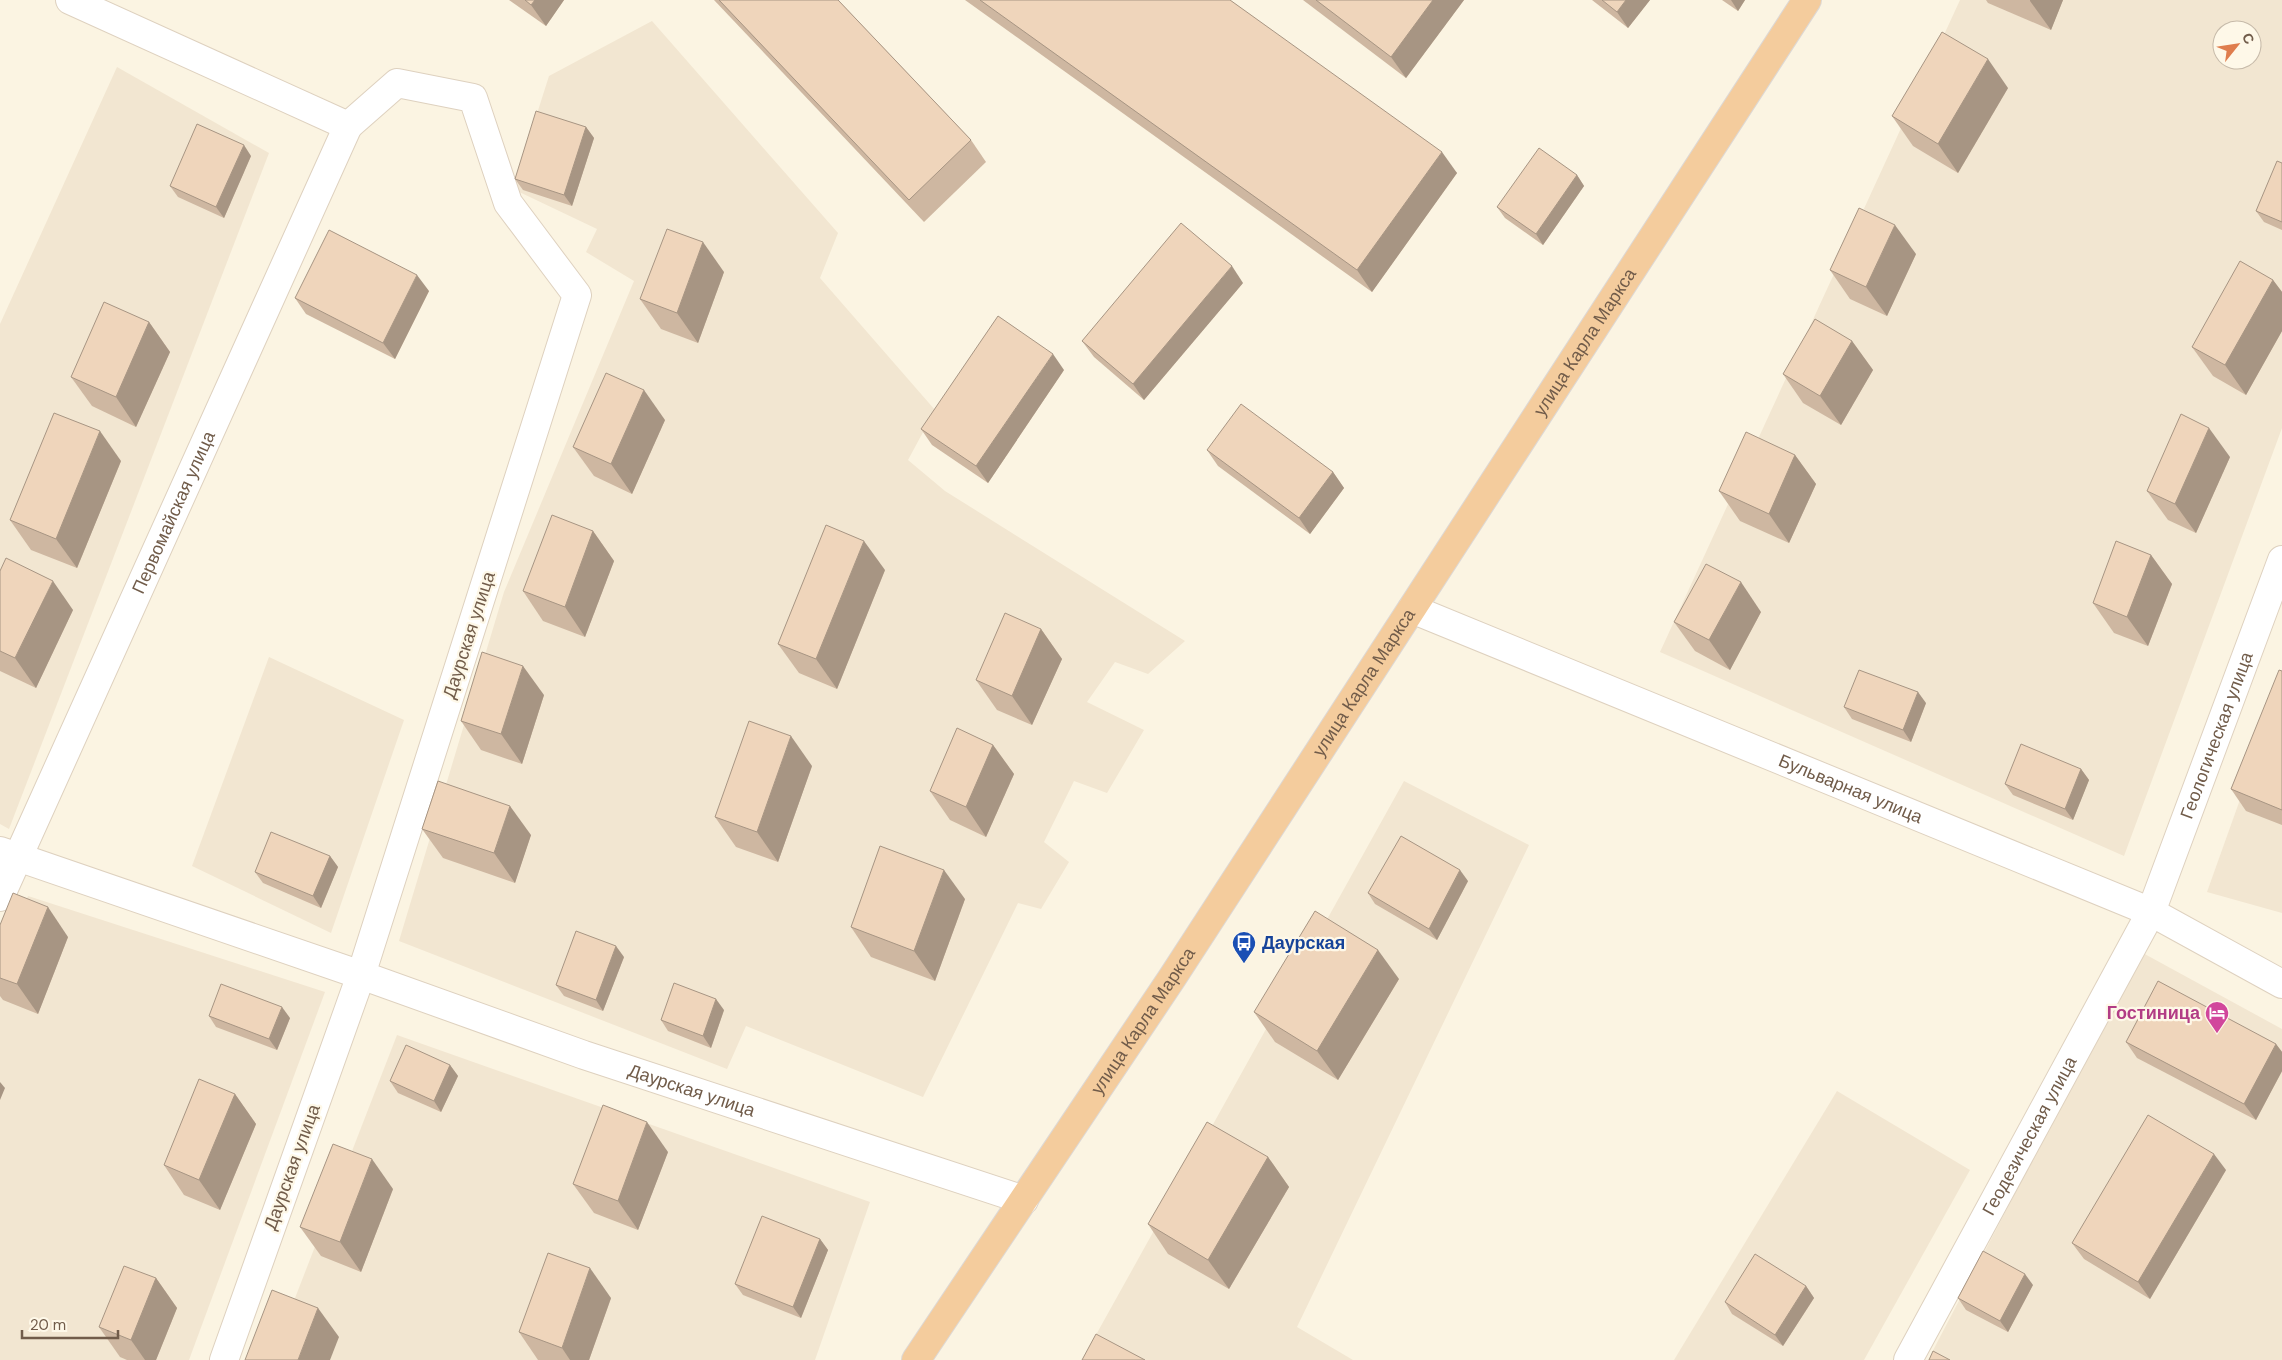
<svg xmlns="http://www.w3.org/2000/svg" width="2282" height="1360" viewBox="0 0 2282 1360" font-family="'DM Sans',sans-serif">
<style>
.residential{fill:#f2e6d1;fill-rule:evenodd}
.lines{fill:none;stroke-linecap:round;stroke-linejoin:round}
.minor-casing{stroke:#ded1bf;stroke-width:30}
.trunk-casing{stroke:#ddd8d4;stroke-width:30}
.minor{stroke:#fff;stroke-width:28}
.trunk{stroke:#f4cc9d;stroke-width:28}
.wall{fill:#ceb7a1}
.shaded-wall{fill:#a79583}
.building{fill:#efd5bb;stroke:#a79583}
.labels{text-anchor:middle;stroke-width:4.5;stroke-linejoin:round;paint-order:stroke}
.street-label{font-size:18px;fill:#715c4a;stroke:#fef8e8}
.transit-label{font-size:18px;font-weight:bold;fill:#164399;stroke:#fef8e8;text-anchor:start}
.hotel-label{font-size:18px;font-weight:bold;fill:#b23c85;stroke:#fef8e8;text-anchor:end}
</style>
<rect width="100%" height="100%" fill="#fbf4e2"/>
<!-- residential -->
<g class="residential">
<path d="M1960 0H2282V428L2124 856 1660 652ZM2222 30H2252V60H2222Z"/>
<path d="M652 21 838 233 820 278 935 410 908 460 945 491 1185 641 1148 674 1115 662 1087 702 1144 730 1107 793 1074 781 1044 842 1069 862 1041 909 1018 903 923 1097 746 1026 727 1069 399 941 504 592 634 281 586 252 597 229 513 189 549 76Z"/>
<path d="M117 67 269 153 9 829 0 824V324Z"/>
<path d="M269 657 404 720 331 933 192 866Z"/>
<path d="M2282 682V913L2207 892Z"/>
<path d="M1404 781 1529 845 1297 1327 1353 1360H1082Z"/>
<path d="M28 896 325 992 189 1360H0V966Z"/>
<path d="M2141 952 2282 1029V1360H1928Z"/>
<path d="M397 1035 870 1202 815 1360H271Z"/>
<path d="M1837 1091 1970 1170 1864 1360H1674Z"/>
</g>
<g class="lines">
<!-- minor casing -->
<g class="minor-casing">
<g id="minor">
<path d="M70 0 348 126 397 83 473 98 508 203 577 295 361 975 224 1360"/>
<path id="s1" d="M1412 609 2151 912 2282 984"/>
<path id="s2" d="M0 851 361 975 584 1055 1024 1200"/>
<path id="s3" d="M0 897 348 126"/>
<path id="s4" d="M1908 1360 2151 912 2282 560"/>
</g>
</g>
<!-- trunk casing -->
<g class="trunk-casing">
<g id="trunk">
<path id="s5" d="M916 1360 1172 978 1807 0"/>
</g>
</g>
<!-- minor -->
<use href="#minor" class="minor"/>
<!-- trunk -->
<use href="#trunk" class="trunk"/>
</g>
<!-- wall -->
<g class="wall">
<path d="M509 0H564L546 26Z"/>
<path d="M714 0H838L971 140 986 162 924 222Z"/>
<path d="M965 0H1230L1457 173 1372 292Z"/>
<path d="M1303 0H1464L1406 78Z"/>
<path d="M1592 0H1650L1628 28Z"/>
<path d="M1722 0H1745L1738 11Z"/>
<path d="M1986 0H2063L2051 30 1988 3Z"/>
<path d="M2008 88 1958 173 1913 146 1892 116Z"/>
<path d="M586 127 594 138 572 206 523 190 515 179Z"/>
<path d="M251 156 224 218 178 197 170 186Z"/>
<path d="M2282 163V230L2264 222 2256 211Z"/>
<path d="M1577 175 1584 186 1543 245 1505 218 1497 207Z"/>
<path d="M1916 254 1887 316 1850 299 1830 270Z"/>
<path d="M724 272 698 343 661 329 640 299Z"/>
<path d="M2273 280 2282 292V331L2246 395 2213 376 2192 347Z"/>
<path d="M1243 283 1144 400 1094 357 1082 341Z"/>
<path d="M429 291 395 359 306 314 295 298Z"/>
<path d="M149 322 170 352 136 427 92 406 71 377Z"/>
<path d="M1852 341 1873 370 1841 425 1803 403 1783 374Z"/>
<path d="M1064 370 988 483 932 445 921 429Z"/>
<path d="M665 420 632 494 594 476 573 447Z"/>
<path d="M1207 450 1333 472 1344 488 1310 534 1218 466Z"/>
<path d="M1795 455 1816 484 1789 543 1740 521 1719 491Z"/>
<path d="M2230 457 2196 533 2168 520 2147 491Z"/>
<path d="M121 461 77 568 31 550 10 520Z"/>
<path d="M593 531 614 561 585 637 543 621 523 591Z"/>
<path d="M2151 555 2172 584 2148 646 2114 633 2093 603Z"/>
<path d="M885 570 837 689 799 673 778 644Z"/>
<path d="M0 571 73 610 36 688 0 671Z"/>
<path d="M1761 612 1730 670 1695 651 1674 622Z"/>
<path d="M1041 629 1062 659 1032 725 997 710 976 680Z"/>
<path d="M2282 671V825L2246 811 2231 789Z"/>
<path d="M544 695 522 764 481 750 461 721Z"/>
<path d="M1926 703 1911 742 1852 719 1844 707Z"/>
<path d="M993 745 1014 774 986 837 950 820 930 791Z"/>
<path d="M812 766 778 862 736 847 715 817Z"/>
<path d="M2081 769 2089 780 2073 820 2013 795 2005 784Z"/>
<path d="M422 829 531 835 515 883 443 858Z"/>
<path d="M330 856 338 867 321 908 263 883 255 872Z"/>
<path d="M1468 881 1437 940 1375 904 1368 893Z"/>
<path d="M965 899 935 981 871 957 851 927Z"/>
<path d="M0 925 68 937 38 1014 3 1000 0 996Z"/>
<path d="M624 957 603 1011 564 996 556 985Z"/>
<path d="M1399 979 1338 1080 1275 1042 1254 1012Z"/>
<path d="M724 1010 711 1048 668 1031 661 1020Z"/>
<path d="M209 1016 290 1018 277 1050 216 1027Z"/>
<path d="M2126 1042 2276 1044 2282 1052V1071L2256 1120 2137 1058Z"/>
<path d="M450 1065 458 1076 441 1112 398 1093 390 1081Z"/>
<path d="M235 1094 256 1124 220 1210 184 1195 164 1165Z"/>
<path d="M668 1152 638 1230 594 1213 573 1184Z"/>
<path d="M1268 1157 1289 1187 1229 1289 1168 1254 1148 1224Z"/>
<path d="M2226 1170 2150 1299 2084 1259 2072 1243Z"/>
<path d="M393 1189 361 1272 321 1256 300 1227Z"/>
<path d="M820 1239 828 1250 801 1318 743 1295 735 1284Z"/>
<path d="M156 1278 177 1308 156 1360H127L120 1357 99 1327Z"/>
<path d="M2033 1285 2008 1332 1966 1310 1958 1298Z"/>
<path d="M1806 1286 1814 1298 1783 1346 1732 1314 1725 1302Z"/>
<path d="M611 1298 589 1360H538L519 1332Z"/>
</g>
<!-- shaded-wall -->
<g class="shaded-wall">
<path d="M535 0H564L546 26 531 5Z"/>
<path d="M1433 0H1464L1406 78 1391 57Z"/>
<path d="M1626 0H1650L1628 28 1617 12Z"/>
<path d="M1731 0H1745L1738 11Z"/>
<path d="M2030 0H2063L2051 30 2030 1Z"/>
<path d="M1988 59 2008 88 1958 173 1938 144Z"/>
<path d="M586 127 594 138 572 206 564 195Z"/>
<path d="M244 145 251 156 224 218 216 207Z"/>
<path d="M1442 152 1457 173 1372 292 1357 270Z"/>
<path d="M1577 175 1584 186 1543 245 1536 234Z"/>
<path d="M1895 225 1916 254 1887 316 1866 287Z"/>
<path d="M703 242 724 272 698 343 677 313Z"/>
<path d="M1232 266 1243 283 1144 400 1133 384Z"/>
<path d="M417 275 429 291 395 359 383 343Z"/>
<path d="M2273 280 2282 292V331L2246 395 2225 365Z"/>
<path d="M149 322 170 352 136 427 116 397Z"/>
<path d="M1852 341 1873 370 1841 425 1820 396Z"/>
<path d="M1053 354 1064 370 988 483 976 466Z"/>
<path d="M644 390 665 420 632 494 611 464Z"/>
<path d="M2209 428 2230 457 2196 533 2175 504Z"/>
<path d="M100 431 121 461 77 568 56 539Z"/>
<path d="M1795 455 1816 484 1789 543 1769 514Z"/>
<path d="M1333 472 1344 488 1310 534 1299 518Z"/>
<path d="M593 531 614 561 585 637 565 607Z"/>
<path d="M864 541 885 570 837 689 816 659Z"/>
<path d="M2151 555 2172 584 2148 646 2127 617Z"/>
<path d="M53 581 73 610 36 688 15 658Z"/>
<path d="M1741 582 1761 612 1730 670 1709 640Z"/>
<path d="M1041 629 1062 659 1032 725 1012 696Z"/>
<path d="M523 666 544 695 522 764 501 734Z"/>
<path d="M1918 692 1926 703 1911 742 1903 730Z"/>
<path d="M791 736 812 766 778 862 757 832Z"/>
<path d="M993 745 1014 774 986 837 966 807Z"/>
<path d="M2081 769 2089 780 2073 820 2065 809Z"/>
<path d="M510 806 531 835 515 883 494 853Z"/>
<path d="M330 856 338 867 321 908 313 896Z"/>
<path d="M944 870 965 899 935 981 914 951Z"/>
<path d="M1460 870 1468 881 1437 940 1429 929Z"/>
<path d="M48 907 68 937 38 1014 17 984Z"/>
<path d="M616 946 624 957 603 1011 596 1000Z"/>
<path d="M1378 950 1399 979 1338 1080 1317 1051Z"/>
<path d="M716 999 724 1010 711 1048 703 1036Z"/>
<path d="M282 1007 290 1018 277 1050 269 1039Z"/>
<path d="M2276 1044 2282 1052V1071L2256 1120 2244 1104Z"/>
<path d="M450 1065 458 1076 441 1112 434 1101Z"/>
<path d="M0 1082 5 1088 0 1100Z"/>
<path d="M235 1094 256 1124 220 1210 199 1180Z"/>
<path d="M647 1122 668 1152 638 1230 618 1201Z"/>
<path d="M2214 1154 2226 1170 2150 1299 2138 1282Z"/>
<path d="M1268 1157 1289 1187 1229 1289 1208 1260Z"/>
<path d="M372 1159 393 1189 361 1272 340 1242Z"/>
<path d="M820 1239 828 1250 801 1318 793 1307Z"/>
<path d="M590 1268 611 1298 589 1360H570L562 1348Z"/>
<path d="M2025 1274 2033 1285 2008 1332 2000 1321Z"/>
<path d="M156 1278 177 1308 156 1360H145L131 1340Z"/>
<path d="M1806 1286 1814 1298 1783 1346 1775 1335Z"/>
<path d="M318 1308 339 1337 330 1360H298Z"/>
</g>
<!-- building -->
<g class="building">
<path d="M525 0H535L531 5Z"/>
<path d="M719 0H838L971 140 909 200Z"/>
<path d="M980 0H1230L1442 152 1357 270Z"/>
<path d="M1316 0H1433L1391 57Z"/>
<path d="M1602 0H1626L1617 12Z"/>
<path d="M1942 32 1988 59 1938 144 1892 116Z"/>
<path d="M536 111 586 127 564 195 515 179Z"/>
<path d="M197 124 244 145 216 207 170 186Z"/>
<path d="M1539 148 1577 175 1536 234 1497 207Z"/>
<path d="M2277 161 2282 163V222L2256 211Z"/>
<path d="M1859 208 1895 225 1866 287 1830 270Z"/>
<path d="M1181 223 1232 266 1133 384 1082 341Z"/>
<path d="M667 229 703 242 677 313 640 299Z"/>
<path d="M329 230 417 275 383 343 295 298Z"/>
<path d="M2240 261 2273 280 2225 365 2192 347Z"/>
<path d="M104 302 149 322 116 397 71 377Z"/>
<path d="M998 316 1053 354 976 466 921 429Z"/>
<path d="M1815 319 1852 341 1820 396 1783 374Z"/>
<path d="M606 373 644 390 611 464 573 447Z"/>
<path d="M1241 404 1333 472 1299 518 1207 450Z"/>
<path d="M54 413 100 431 56 539 10 520Z"/>
<path d="M2181 414 2209 428 2175 504 2147 491Z"/>
<path d="M1746 432 1795 455 1769 514 1719 491Z"/>
<path d="M552 515 593 531 565 607 523 591Z"/>
<path d="M826 525 864 541 816 659 778 644Z"/>
<path d="M2116 541 2151 555 2127 617 2093 603Z"/>
<path d="M6 558 53 581 15 658 0 651V571Z"/>
<path d="M1706 564 1741 582 1709 640 1674 622Z"/>
<path d="M1005 613 1041 629 1012 696 976 680Z"/>
<path d="M482 652 523 666 501 734 461 721Z"/>
<path d="M1859 670 1918 692 1903 730 1844 707Z"/>
<path d="M2279 670 2282 671V810L2231 789Z"/>
<path d="M749 721 791 736 757 832 715 817Z"/>
<path d="M957 728 993 745 966 807 930 791Z"/>
<path d="M2021 744 2081 769 2065 809 2005 784Z"/>
<path d="M438 781 510 806 494 853 422 829Z"/>
<path d="M271 832 330 856 313 896 255 872Z"/>
<path d="M1401 836 1460 870 1429 929 1368 893Z"/>
<path d="M880 846 944 870 914 951 851 927Z"/>
<path d="M13 893 48 907 17 984 0 978V925Z"/>
<path d="M1315 911 1378 950 1317 1051 1254 1012Z"/>
<path d="M576 931 616 946 596 1000 556 985Z"/>
<path d="M2158 981 2276 1044 2244 1104 2126 1042Z"/>
<path d="M674 983 716 999 703 1036 661 1020Z"/>
<path d="M221 984 282 1007 269 1039 209 1016Z"/>
<path d="M406 1045 450 1065 434 1101 390 1081Z"/>
<path d="M199 1079 235 1094 199 1180 164 1165Z"/>
<path d="M603 1105 647 1122 618 1201 573 1184Z"/>
<path d="M2148 1115 2214 1154 2138 1282 2072 1243Z"/>
<path d="M1207 1122 1268 1157 1208 1260 1148 1224Z"/>
<path d="M333 1144 372 1159 340 1242 300 1227Z"/>
<path d="M762 1216 820 1239 793 1307 735 1284Z"/>
<path d="M1983 1251 2025 1274 2000 1321 1958 1298Z"/>
<path d="M548 1253 590 1268 562 1348 519 1332Z"/>
<path d="M1755 1254 1806 1286 1775 1335 1725 1302Z"/>
<path d="M124 1266 156 1278 131 1340 99 1327Z"/>
<path d="M272 1290 318 1308 298 1360H245Z"/>
<path d="M1096 1334 1145 1360H1082Z"/>
<path d="M1933 1351 1950 1360H1929Z"/>
</g>
<!-- icons -->
<defs>
<g id="bus-pin" transform="scale(1.25)"><path d="M0 17L-7.5 6A9.5 9.5 0 1 1 7.5 6Z" fill="#1a4fb4" stroke="#fef8e8"/><path d="M-5-6H5V4H4V6H2V4H-2V6H-4V4H-5ZM-3.5-4V0h7V-4ZM-3.5 1.2v1.5H-2V1.2ZM2 1.2v1.5H3.5V1.2Z" fill="#fff"/></g>
<g id="hotel-pin" transform="scale(1.25)"><path d="M0 17L-7.5 6A9.5 9.5 0 1 1 7.5 6Z" fill="#d1479c" stroke="#fef8e8"/><path d="M-6-4.5h1.5V1H6V5H4.5V3h-9V5H-6ZM-4 0a1.8 1.8 0 1 1 3.6 0ZM.5 0V-2.5h3Q6-2.5 6 0Z" fill="#fff"/></g>
</defs>
<g fill-rule="evenodd">
<use href="#bus-pin" x="1244" y="943"/>
<use href="#hotel-pin" x="2217" y="1013"/>
</g>
<g class="labels">
<!-- street labels -->
<g class="street-label">
<text dy="6" stroke="none"><textPath href="#s5" startOffset="1218">улица Карла Маркса</textPath></text>
<text dy="6" stroke="none"><textPath href="#s3" startOffset="422">Первомайская улица</textPath></text>
<text transform="translate(469 635) rotate(-72)" y="6">Даурская улица</text>
<text dy="6" stroke="none"><textPath href="#s5" startOffset="812">улица Карла Маркса</textPath></text>
<text dy="6" stroke="none"><textPath href="#s4" startOffset="698">Геологическая улица</textPath></text>
<text dy="6" stroke="none"><textPath href="#s1" startOffset="474">Бульварная улица</textPath></text>
<text dy="6" stroke="none"><textPath href="#s5" startOffset="408">улица Карла Маркса</textPath></text>
<text dy="6" stroke="none"><textPath href="#s2" startOffset="732">Даурская улица</textPath></text>
<text dy="6" stroke="none"><textPath href="#s4" startOffset="255">Геодезическая улица</textPath></text>
<text transform="translate(292 1167) rotate(-70)" y="6">Даурская улица</text>
</g>
<!-- transit labels -->
<g class="transit-label">
<text x="1262" y="949">Даурская</text>
</g>
<!-- hotel labels -->
<g class="hotel-label">
<text x="2200" y="1019">Гостиница</text>
</g>
</g>
<!-- north arrow -->
<g transform="translate(2237 45) rotate(60)"><circle r="24" fill="#fef8e8" stroke="#c6baa9"/>
<path d="M0-4L9 19L0 12L-9 19Z" fill="#df7d4d"/>
<text y="-8" font-size="14" font-weight="bold" text-anchor="middle" fill="#715c4a">С</text>
</g>
<!-- scale -->
<path d="M22 1330v8h96v-8" fill="none" stroke="#715c4a" stroke-width="2.5"/>
<text x="30" y="1330" font-size="15" fill="#715c4a" stroke="#fef8e8" stroke-width="4" paint-order="stroke">20 m</text>
</svg>
